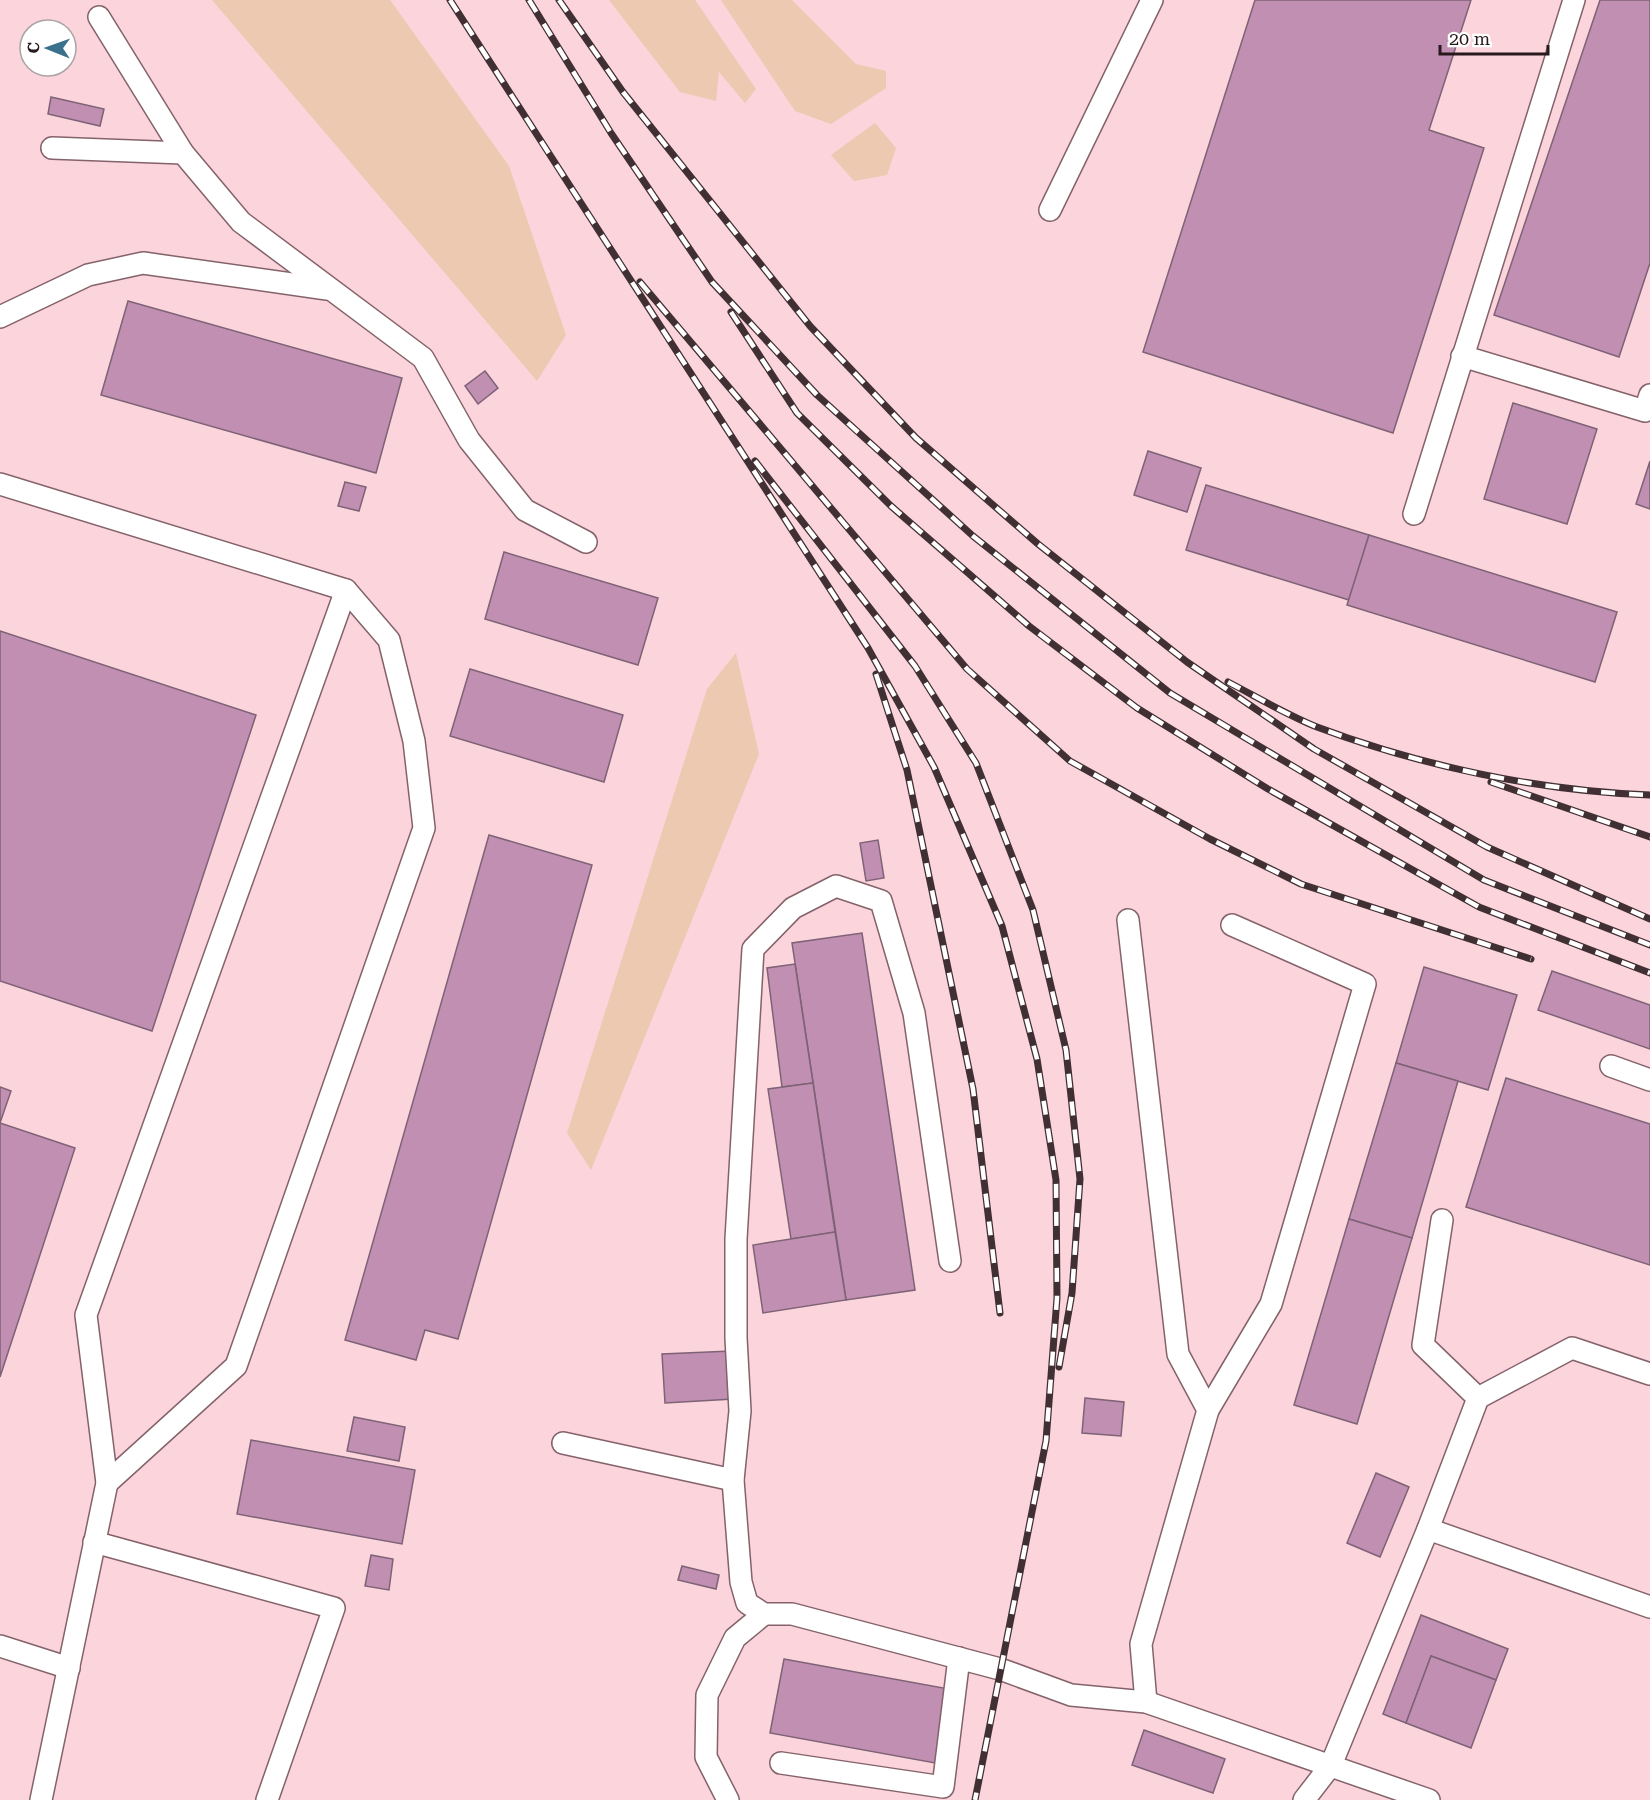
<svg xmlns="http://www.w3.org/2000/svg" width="1650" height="1800" viewBox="0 0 1650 1800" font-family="'Roboto Serif',serif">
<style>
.green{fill:#ecc9b0}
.building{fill:#c18fb2;stroke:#7e6275;stroke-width:1.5}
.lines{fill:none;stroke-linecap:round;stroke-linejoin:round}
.lane-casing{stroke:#84626a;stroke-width:24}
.lane{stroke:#fff;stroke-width:21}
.rail-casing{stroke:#413033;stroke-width:7}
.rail{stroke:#fff;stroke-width:4.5;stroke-dasharray:14;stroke-linecap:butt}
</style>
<rect width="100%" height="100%" fill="#fbd4dc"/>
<!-- green -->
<g class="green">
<path d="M212 0H390L509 166 566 335 537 381Z"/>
<path d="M609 0H695L756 89 745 103 719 72 716 101 680 92Z"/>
<path d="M721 0H792L856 64 886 71V88L831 124 795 111Z"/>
<path d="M875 123 896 148 887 175 854 181 831 155Z"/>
<path d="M736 653 759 754 591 1170 567 1133 707 689Z"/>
</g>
<!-- building -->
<g class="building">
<path d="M1255 0H1471L1429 130 1484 148 1393 433 1143 352Z"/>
<path d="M1600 0H1650V263L1619 357 1494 315Z"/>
<path d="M51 97 104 109 100 126 48 114Z"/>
<path d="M128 301 402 378 376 473 101 395Z"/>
<path d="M485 371 498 388 478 404 465 386Z"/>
<path d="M1513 403 1597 429 1567 524 1484 499Z"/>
<path d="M1148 451 1201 468 1187 512 1134 495Z"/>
<path d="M1650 461V509L1636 504Z"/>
<path d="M345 482 366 487 359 511 338 506Z"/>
<path d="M1206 485 1369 535 1349 600 1186 550Z"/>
<path d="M1369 535 1617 612 1595 682 1347 605Z"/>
<path d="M504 552 658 598 638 665 485 619Z"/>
<path d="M0 631 256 715 152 1031 0 981Z"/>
<path d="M470 669 623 715 604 782 450 736Z"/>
<path d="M489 835 592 865 458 1339 425 1330 416 1360 345 1340Z"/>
<path d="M878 840 884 878 866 881 860 843Z"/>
<path d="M862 933 915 1290 846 1300 792 943Z"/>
<path d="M795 964 813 1083 782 1087 767 968Z"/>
<path d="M1424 967 1517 995 1488 1090 1396 1063Z"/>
<path d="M1552 971 1650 1005V1049L1538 1010Z"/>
<path d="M1396 1063 1458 1081 1412 1238 1349 1219Z"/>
<path d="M1506 1078 1650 1124V1265L1466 1207Z"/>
<path d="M813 1083 835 1232 791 1239 768 1089Z"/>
<path d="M0 1087 11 1091 0 1123Z"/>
<path d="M0 1123 75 1148 0 1377Z"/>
<path d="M1349 1219 1412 1238 1357 1424 1294 1405Z"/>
<path d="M835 1232 846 1300 763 1313 753 1245Z"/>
<path d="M731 1351 733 1399 665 1403 662 1354Z"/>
<path d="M1085 1398 1124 1402 1121 1436 1082 1433Z"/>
<path d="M354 1417 405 1427 399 1461 347 1451Z"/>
<path d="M251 1440 415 1470 402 1544 237 1514Z"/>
<path d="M1376 1473 1409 1487 1380 1557 1347 1543Z"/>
<path d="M371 1555 393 1559 389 1590 365 1586Z"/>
<path d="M682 1566 719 1575 716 1589 678 1580Z"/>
<path d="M1421 1615 1508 1649 1496 1680 1431 1656 1406 1723 1383 1714Z"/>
<path d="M1431 1656 1496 1680 1471 1748 1406 1723Z"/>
<path d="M784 1659 949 1689 935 1763 770 1733Z"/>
<path d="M1144 1730 1225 1759 1213 1793 1132 1765Z"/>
</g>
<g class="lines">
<!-- lane casing -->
<g class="lane-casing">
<g id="lane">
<path d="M99 17 183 153 241 222 423 358 469 440 525 510 586 542"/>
<path d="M52 148 183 153"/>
<path d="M1050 210 1152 0"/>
<path d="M0 317 88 275 143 263 327 289"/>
<path d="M1462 356 1645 411 1650 395"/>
<path d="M0 484 346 590 389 640 414 741 424 828 236 1366 107 1483"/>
<path d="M1414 514 1574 0"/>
<path d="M1128 920 1178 1354 1208 1410"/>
<path d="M1611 1066 1650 1080"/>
<path d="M1442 1220 1423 1345 1478 1398"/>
<path d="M950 1261 914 1013 881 901 836 886 793 908 753 949 736 1239V1338L740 1411 733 1480 741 1582 747 1603 764 1614H792L1000 1669 1071 1695 1146 1702 1429 1800"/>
<path d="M563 1443 733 1480"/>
<path d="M1428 1529 1650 1607"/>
<path d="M94 1542 334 1608 267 1800"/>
<path d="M0 1646 69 1668"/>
<path d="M1146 1702 1141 1644 1208 1410 1271 1304 1365 984 1232 925"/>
<path d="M781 1763 943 1787 959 1658"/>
<path d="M41 1800 107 1483 86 1315 346 590"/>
<path d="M728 1800 706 1757 707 1695 735 1638 764 1614"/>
<path d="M1304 1800 1331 1765 1428 1529 1478 1398 1572 1348 1650 1374"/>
</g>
</g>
<!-- lane -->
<use href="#lane" class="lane"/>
<!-- rail casing -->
<g class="rail-casing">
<g id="rail">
<path d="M450 0 868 648 934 767 1002 926 1037 1059 1056 1180 1057 1298 1046 1441 975 1800"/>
<path d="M529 0 611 133 712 282 817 395 973 536 1170 693 1484 880 1650 945"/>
<path d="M559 0 623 92 810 326 916 438 1038 544 1187 662 1314 749 1487 847 1650 919"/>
<path d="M640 282 967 669 1070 761 1210 839 1301 884 1531 959"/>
<path d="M731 312 797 413 891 506 1029 626 1137 708 1268 789 1479 907 1650 973"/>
<path d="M755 461 915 666 976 763 1033 910 1066 1050 1080 1179 1072 1293 1059 1367"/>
<path d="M876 674 907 770 973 1089 1000 1313"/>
<path d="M1228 682C1257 697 1287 715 1317 727 1421 766 1539 791 1650 795"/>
<path d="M1491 782 1650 837"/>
</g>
</g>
<!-- rail -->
<use href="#rail" class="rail"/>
</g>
<!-- north arrow -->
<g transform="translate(48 48) rotate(271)"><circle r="28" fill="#ffffff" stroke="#a9a3a4" stroke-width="1.5"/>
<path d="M0-4.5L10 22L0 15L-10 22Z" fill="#3a718c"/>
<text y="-9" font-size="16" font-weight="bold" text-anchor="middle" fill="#27191c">С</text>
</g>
<!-- scale -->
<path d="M1440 45v9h108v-9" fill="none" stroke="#27191c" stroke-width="3"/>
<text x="1449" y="45" font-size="18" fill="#27191c" stroke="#ffffff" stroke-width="4.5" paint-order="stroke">20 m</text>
</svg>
